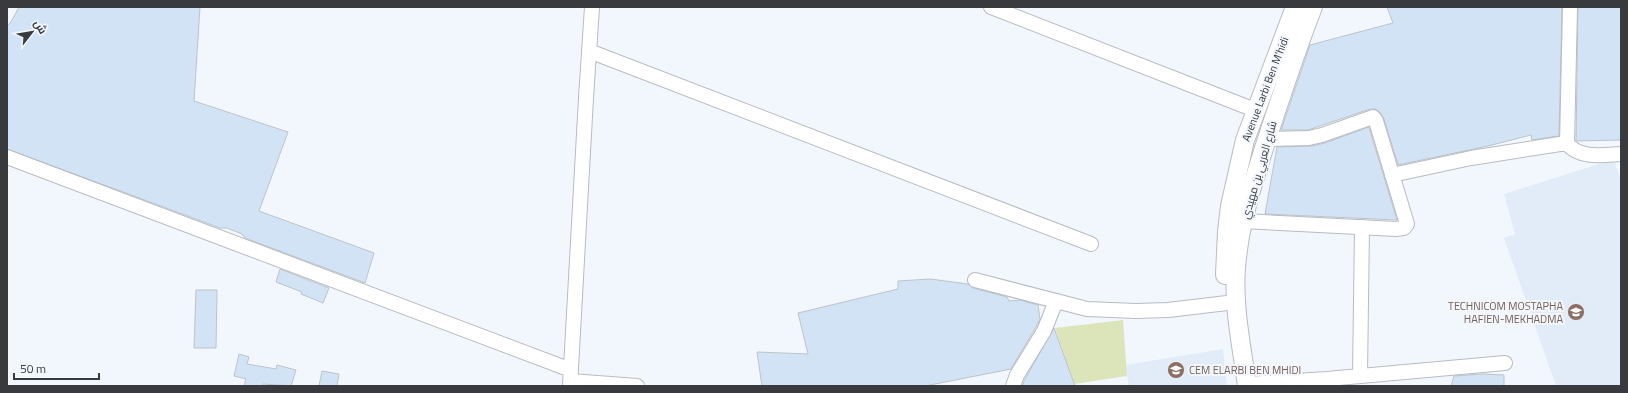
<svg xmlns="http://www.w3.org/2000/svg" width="1628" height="393" viewBox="0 0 1628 393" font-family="'Titillium Web',Cairo,sans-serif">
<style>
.built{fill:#e2ecf8}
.green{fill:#dbe5b9}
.building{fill:#d2e3f6;stroke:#bec3c9}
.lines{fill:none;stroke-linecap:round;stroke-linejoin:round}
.minor-casing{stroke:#b7bcc2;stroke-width:16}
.major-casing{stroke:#b7bcc2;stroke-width:20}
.minor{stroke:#fff;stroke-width:14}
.major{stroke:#fff;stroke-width:18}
.labels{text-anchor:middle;stroke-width:4;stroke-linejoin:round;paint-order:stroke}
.street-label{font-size:11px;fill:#383a3d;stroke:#f1f7fd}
.education-label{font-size:11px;fill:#785e54;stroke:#f1f7fd;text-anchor:end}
</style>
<rect width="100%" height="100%" fill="#f1f7fd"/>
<!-- built -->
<g class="built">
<path d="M1614 159 1619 175H1621V386H1556L1504 238 1515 234 1504 194Z"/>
<path d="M1223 349 1227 386H1129L1125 365Z"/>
</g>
<!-- green -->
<path class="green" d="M1123 320 1127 376 1074 384 1055 328Z"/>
<!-- building -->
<g class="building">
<path d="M19 7H200L194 101 288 132 259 211 374 253 365 283 245 238 242 234 227 228H220L7 149V26L11 22Z"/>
<path d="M1387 7H1562L1559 136 1532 140 1531 135 1488 146 1398 165 1384 119 1380 112 1375 109H1370L1308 130H1281L1310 45 1393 23Z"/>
<path d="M1578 7H1621V140L1576 141Z"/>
<path d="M1369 127 1397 220 1265 214 1277 147 1311 146 1325 143Z"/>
<path d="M280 269 329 288 323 303 301 294 302 292 276 282Z"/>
<path d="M930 279 968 284 973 288 1007 297 1009 301 1020 300 1038 305 1040 319 1036 327 1011 369 925 386H762L757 352 808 354 798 313 898 289V281Z"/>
<path d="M196 290H217L216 348H194Z"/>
<path d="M1054 328 1075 386H1022L1025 379Z"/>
<path d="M239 354 249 357 247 364 276 369 277 365 296 370 291 386 263 384V386H244L246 379 234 376Z"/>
<path d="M322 371 339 374 337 386H319Z"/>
<path d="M1482 374 1504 375V386H1451L1454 376Z"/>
</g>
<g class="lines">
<!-- minor casing -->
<g class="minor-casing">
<g id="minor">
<path d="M991 7 1255 110"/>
<path d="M589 51 1091 244"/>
<path d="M1567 144 1570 7"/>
<path d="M7 157 571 370"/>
<path d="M1392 175 1471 158 1560 144H1567C1581 159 1602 155 1621 154"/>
<path d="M1243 221 1396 229 1404 228 1407 224 1376 121 1373 117 1322 135 1309 138 1267 139"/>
<path d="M975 280 1087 309 1136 311 1168 310 1227 303"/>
<path d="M1360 376 1362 227"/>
<path d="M571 381 637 386"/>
<path d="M1247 384 1327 379 1505 363"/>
<path d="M570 386 586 98 592 7"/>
<path d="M1013 386 1017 375 1044 331 1056 301"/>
</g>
</g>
<!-- major casing -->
<g class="major-casing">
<g id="major">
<path d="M1225 275 1227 231 1230 206 1245 140 1295 7"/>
<path d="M1247 386C1242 347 1233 308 1236 268 1239 225 1253 183 1266 142 1281 96 1296 51 1313 7"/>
</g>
</g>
<!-- minor -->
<use href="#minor" class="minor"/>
<!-- major -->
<use href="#major" class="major"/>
</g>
<!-- icons -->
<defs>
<g id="school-disc" transform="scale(0.9)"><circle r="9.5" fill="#8d6e63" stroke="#f1f7fd"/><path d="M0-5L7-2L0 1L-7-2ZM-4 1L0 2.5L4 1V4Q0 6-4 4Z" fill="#fff"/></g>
</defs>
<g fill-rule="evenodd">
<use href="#school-disc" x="1576" y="312"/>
<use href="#school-disc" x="1176" y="370"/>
</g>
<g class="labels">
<!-- street labels -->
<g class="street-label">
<text transform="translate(1265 89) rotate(-69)" y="4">Avenue Larbi Ben M'hidi</text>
<text transform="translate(1259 170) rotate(-74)" y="4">شارع العربي بن مهيدي</text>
</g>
<!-- education labels -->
<g class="education-label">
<text x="1563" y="310">TECHNICOM MOSTAPHA<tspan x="1563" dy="13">HAFIEN-MEKHADMA</tspan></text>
<text x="1189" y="374" text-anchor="start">CEM ELARBI BEN MHIDI</text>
</g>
</g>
<!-- border -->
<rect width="1628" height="393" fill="none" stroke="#383a3d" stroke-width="16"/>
<!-- north arrow -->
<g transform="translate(32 32) rotate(59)" stroke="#f1f7fd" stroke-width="3" paint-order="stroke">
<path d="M0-3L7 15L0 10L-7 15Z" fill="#383a3d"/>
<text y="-6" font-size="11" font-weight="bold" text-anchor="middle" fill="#383a3d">ش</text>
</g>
<!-- scale -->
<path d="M14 373v6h85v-6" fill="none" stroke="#383a3d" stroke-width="2"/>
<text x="20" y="373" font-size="12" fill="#383a3d" stroke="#f1f7fd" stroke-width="3" paint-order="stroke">50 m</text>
</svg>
